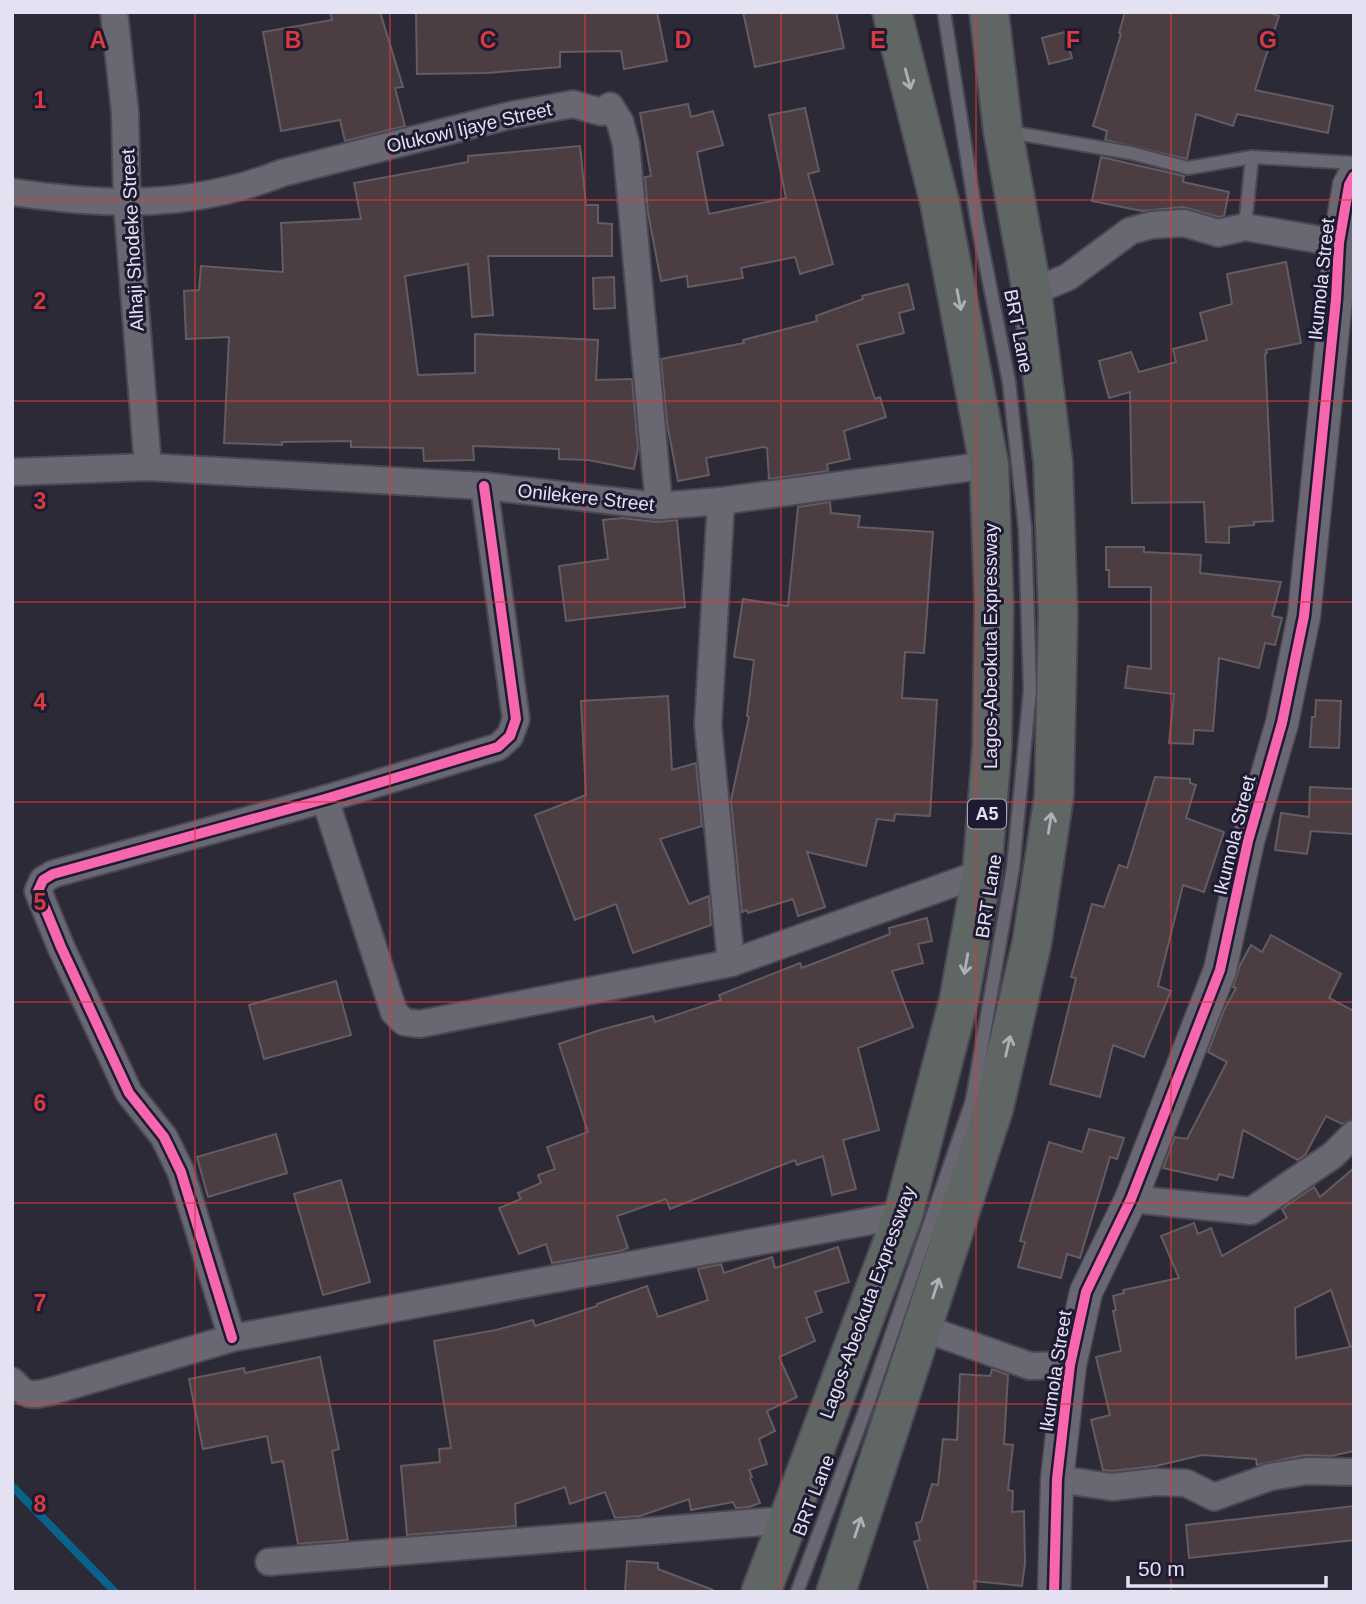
<svg xmlns="http://www.w3.org/2000/svg" width="1366" height="1604" viewBox="0 0 1366 1604" font-family="Helvetica,sans-serif">
<style>
.lines{fill:none;stroke-linecap:round;stroke-linejoin:round}
.stream{stroke:#08628a;stroke-width:8}
.building{fill:#4b3d41;stroke:#635c61;stroke-width:2}
.service-casing{stroke:#4a4854;stroke-width:16}
.minor-casing{stroke:#4a4854;stroke-width:30}
.tertiary-casing{stroke:#4a4854;stroke-width:35}
.trunk-casing{stroke:#4a4854;stroke-width:42}
.service{stroke:#686772;stroke-width:12}
.minor{stroke:#686772;stroke-width:26}
.tertiary{stroke:#686772;stroke-width:32}
.trunk{stroke:#606664;stroke-width:38}
.cycleway-casing{stroke:#1e1a31;stroke-width:15}
.cycleway{stroke:#f766af;stroke-width:10}
.oneway{stroke:#afb0b9}
.grid{fill:none;stroke:#d73b3c;stroke-width:2;stroke-opacity:0.55}
.labels{text-anchor:middle;stroke-width:6;stroke-linejoin:round;paint-order:stroke}
.shield{fill:#1e1a31;stroke:#a9a6b8;stroke-width:2}
.shield-label{font-size:18px;font-weight:bold;fill:#e4e2f2}
.street-label{font-size:19px;fill:#e4e2f2;stroke:#1e1a31}
.grid-label{font-size:23px;text-anchor:middle;font-weight:bold;fill:#d73b3c;stroke:#1e1a31;stroke-width:6;stroke-linejoin:round;paint-order:stroke}
</style>
<rect width="100%" height="100%" fill="#2b2a36"/>
<g class="lines">
<!-- stream -->
<path class="stream" d="M12 1486 115 1592"/>
</g>
<!-- building -->
<g class="building">
<path d="M330 12H380L403 87 395 88 405 126 345 141 340 120 281 131 263 32 332 20Z"/>
<path d="M416 12H657L667 61 624 69 621 51 560 52V67L487 73 417 74Z"/>
<path d="M743 12H836L844 48 755 67Z"/>
<path d="M1125 12H1267L1279 16 1255 90 1333 106 1328 133 1237 114 1233 126 1196 114 1187 159 1105 140 1107 131 1093 126 1121 34 1119 33Z"/>
<path d="M1065 32 1072 58 1049 64 1042 38Z"/>
<path d="M688 104 691 117 713 111 723 145 697 152 709 214 786 198 769 115 805 108 819 171 808 174 833 264 800 274 795 257 741 268 743 278 688 287 687 276 661 281 648 213 645 177 651 176 640 113Z"/>
<path d="M580 146 586 205H598V223L612 224V256H488L493 315 472 317 468 264 405 276 418 375 475 373V334L598 340 596 380 632 379 638 448 634 469 588 460 559 459V449L473 446 474 460 424 461 423 448 351 447V441L282 442V445L224 443 229 337 186 339 184 291 199 290 201 266 283 272 281 223 361 219 354 183 468 162V156Z"/>
<path d="M1101 157 1184 176 1183 182 1229 192 1224 216 1219 217 1183 207 1142 211 1092 201Z"/>
<path d="M1286 262 1301 343 1266 350 1267 353 1265 354 1273 521 1254 522V525L1229 527V543L1206 542 1204 502 1132 503 1130 392 1109 398 1099 361 1131 352 1139 372 1176 362 1173 349 1207 340 1200 313 1232 304 1227 274Z"/>
<path d="M614 277 615 308 594 309 593 278Z"/>
<path d="M908 284 914 309 899 313 904 333 857 345 875 399 880 397 886 417 844 431 850 459 827 464 828 471 769 479 767 448 763 447 706 458 709 475 678 481 667 423 661 359 744 343 743 340 817 321 816 316 863 299 862 296Z"/>
<path d="M830 502 831 513 860 516 858 527 933 532 924 653 905 652 902 698 937 700 930 816 895 814 894 821 877 819 866 866 807 852 825 907 798 916 793 899 748 913 747 910 742 912 731 800 749 717 747 716 754 660 734 657 743 599 788 606 798 507Z"/>
<path d="M622 518 657 522 677 520 685 607 566 621 559 566 608 559 603 520Z"/>
<path d="M1106 547H1144V552L1201 555 1200 573 1281 582 1272 616 1282 618 1275 645 1265 643 1259 668 1219 658 1213 731 1194 730 1193 744 1169 743 1174 694 1125 688 1128 666 1151 669V587H1109V570H1106Z"/>
<path d="M668 696 672 770 696 763 702 826 660 839 689 904 709 896 711 925 633 953 616 904 575 920 535 815 586 795 581 701Z"/>
<path d="M1316 700 1341 701 1339 748 1310 747 1312 717H1315Z"/>
<path d="M1155 777 1190 779V783L1196 785 1186 818 1224 832 1204 892 1183 885 1158 986 1171 991 1144 1057 1113 1045 1100 1097 1050 1084 1076 978 1071 977 1092 904 1104 907 1119 865 1127 868Z"/>
<path d="M1310 787 1354 789V834L1311 831 1307 854 1275 850 1281 813 1309 817Z"/>
<path d="M927 918 932 941 918 944 923 963 892 971 913 1027 858 1048 879 1130 843 1140 856 1189 832 1195 823 1156 797 1165 795 1160 670 1209 666 1199 617 1216 628 1248 620 1251 552 1263 546 1244 519 1254 499 1208 521 1199 518 1193 541 1183 538 1175 555 1169 547 1147 588 1132 559 1044 600 1030 653 1016 655 1022 721 1000 719 995 800 963 802 968 890 934 889 928Z"/>
<path d="M1271 935 1341 974 1329 998 1354 1011V1119L1342 1124 1326 1116 1305 1155 1298 1160 1243 1130 1233 1178 1219 1174 1217 1180 1163 1168 1175 1137 1187 1139 1227 1062 1208 1052 1224 1010 1236 988 1233 987 1240 965 1251 945 1262 952Z"/>
<path d="M336 981 351 1035 264 1059 249 1005Z"/>
<path d="M1089 1129 1124 1138 1117 1159 1110 1157 1080 1258 1067 1254 1061 1278 1018 1267 1025 1242 1020 1241 1049 1142 1082 1152Z"/>
<path d="M276 1134 287 1173 208 1197 197 1157Z"/>
<path d="M1354 1168V1346H1350L1331 1290 1295 1308 1296 1358 1354 1346V1451L1331 1456 1305 1455 1257 1465 1256 1459 1202 1455 1156 1466 1112 1471 1103 1470 1091 1420 1110 1415 1096 1357 1121 1351 1113 1311 1116 1310 1113 1296 1124 1293 1123 1290 1179 1278 1161 1236 1194 1223 1198 1234 1211 1228 1222 1256 1287 1218 1282 1209 1314 1187 1320 1197Z"/>
<path d="M341 1180 370 1282 323 1295 294 1194Z"/>
<path d="M838 1247 849 1282 815 1292 822 1312 806 1318 815 1341 779 1357 797 1397 767 1411 775 1431 759 1439 767 1464 749 1470 752 1477 750 1478 760 1503 749 1507 736 1508 733 1502 691 1510 689 1499 640 1516 615 1518 605 1492 570 1504 565 1487 515 1504 516 1526 407 1535 401 1466 440 1462 439 1449 451 1448 434 1341 496 1330 533 1320 535 1326 597 1306V1304L647 1286 658 1317 708 1300 698 1269 721 1264 724 1273 772 1257 775 1268Z"/>
<path d="M320 1357 339 1449 332 1451 348 1540 298 1544 283 1461 272 1463 267 1436 203 1449 189 1379 244 1368 245 1373Z"/>
<path d="M992 1369 1008 1375 1004 1444 1013 1445 1008 1490 1013 1491 1012 1512 1024 1511 1025 1563 1022 1586 974 1581 975 1592H929L914 1542 920 1540 916 1523 921 1522 932 1484 938 1485 943 1439 957 1440 960 1374 990 1376Z"/>
<path d="M1354 1506V1540L1189 1558 1186 1525Z"/>
<path d="M627 1561 658 1563V1569L713 1590V1592H625Z"/>
</g>
<g class="lines">
<!-- service casing -->
<g class="service-casing">
<g id="service">
<path d="M1009 132 1131 153 1188 168 1252 157 1354 163"/>
<path d="M1245 227 1252 157"/>
<path d="M797 1592 869 1400 972 1101 1013 868 1030 690 1025 528 1009 382 977 221 944 12"/>
</g>
</g>
<!-- minor casing -->
<g class="minor-casing">
<g id="minor">
<path d="M114 12 125 112 127 203 148 467"/>
<path d="M12 192C108 206 191 209 282 173L507 116 573 104 601 112 610 106 620 122 626 144 659 506"/>
<path d="M1032 292 1068 277 1130 231 1152 225 1184 223 1218 233 1245 227 1339 243"/>
<path d="M12 472 148 467 484 486 659 506 721 501 989 465"/>
<path d="M721 501 708 725 731 963"/>
<path d="M325 799 394 1012 404 1022 420 1024 731 963 982 873"/>
<path d="M1131 1199 1251 1211 1333 1155 1354 1134"/>
<path d="M923 1328 1030 1366 1070 1365"/>
<path d="M232 1338 181 1172 164 1137 129 1093 61 947 38 891 43 880 53 874 325 799 498 747 510 736 516 719 484 486"/>
<path d="M12 1381C26 1396 29 1396 49 1392L232 1338 903 1215"/>
<path d="M1057 1479 1112 1487 1155 1482 1186 1483 1214 1497 1270 1477 1307 1471 1354 1472"/>
<path d="M269 1562 787 1520"/>
</g>
</g>
<!-- tertiary casing -->
<g class="tertiary-casing">
<path id="tertiary" d="M1054 1592 1057 1479 1070 1365 1086 1292 1131 1199 1220 970 1248 841 1282 723 1304 616 1336 299 1339 243 1349 185 1354 176"/>
</g>
<!-- trunk casing -->
<g class="trunk-casing">
<g id="trunk">
<path d="M761 1592 903 1215 959 1000 982 873 992 747 994 604 989 465 940 204 892 12"/>
<path d="M836 1592 994 1107 1032 942 1054 796 1058 615 1053 462 1032 292 1003 131 989 12"/>
</g>
</g>
<!-- service -->
<use href="#service" class="service"/>
<!-- minor -->
<use href="#minor" class="minor"/>
<!-- tertiary -->
<use href="#tertiary" class="tertiary"/>
<!-- trunk -->
<use href="#trunk" class="trunk"/>
<!-- cycleway casing -->
<g class="cycleway-casing">
<g id="cycleway">
<path d="M232 1338 181 1172 164 1137 129 1093 61 947 38 891 43 880 53 874 325 799 498 747 510 736 516 719 484 486"/>
<path d="M1054 1592 1057 1479 1070 1365 1086 1292 1131 1199 1220 970 1248 841 1282 723 1304 616 1336 299 1339 243 1349 185 1354 176"/>
</g>
</g>
<!-- cycleway -->
<use href="#cycleway" class="cycleway"/>
</g>
<!-- one-way arrows -->
<defs><path id="oneway-shaft" d="M-6 0H5M1.5-3L5.5 0L1.5 3" fill="none" stroke-width="1.6" stroke-linecap="round" stroke-linejoin="round" transform="scale(1.75)"/></defs>
<g class="oneway">
<use href="#oneway-shaft" transform="translate(908 79) rotate(75)"/>
<use href="#oneway-shaft" transform="translate(959 300) rotate(79)"/>
<use href="#oneway-shaft" transform="translate(1050 823) rotate(-81)"/>
<use href="#oneway-shaft" transform="translate(966 964) rotate(100)"/>
<use href="#oneway-shaft" transform="translate(1008 1046) rotate(-77)"/>
<use href="#oneway-shaft" transform="translate(936 1288) rotate(-72)"/>
<use href="#oneway-shaft" transform="translate(858 1527) rotate(-72)"/>
</g>
<!-- grid -->
<path class="grid" d="M195 12V1592M390 12V1592M585 12V1592M781 12V1592M976 12V1592M1171 12V1592M12 200H1354M12 401H1354M12 602H1354M12 802H1354M12 1002H1354M12 1203H1354M12 1404H1354"/>
<g class="labels">
<!-- shield labels -->
<rect class="shield" x="968" y="799.5" width="38" height="29" rx="5"/>
<g class="shield-label">
<text x="987" y="820">A5</text>
</g>
<!-- street labels -->
<g class="street-label">
<text transform="translate(469 127) rotate(-13)" y="7">Olukowi Ijaye Street</text>
<text transform="translate(132 240) rotate(-93)" y="7">Alhaji Shodeke Street</text>
<text transform="translate(1321 279) rotate(-84)" y="7">Ikumola Street</text>
<text transform="translate(1019 331) rotate(79)" y="7">BRT Lane</text>
<text transform="translate(586 497) rotate(6)" y="7">Onilekere Street</text>
<text transform="translate(990 646) rotate(-90)" y="7">Lagos-Abeokuta Expressway</text>
<text transform="translate(1234 835) rotate(-76)" y="7">Ikumola Street</text>
<text transform="translate(988 896) rotate(-81)" y="7">BRT Lane</text>
<text transform="translate(867 1302) rotate(-70)" y="7">Lagos-Abeokuta Expressway</text>
<text transform="translate(1055 1371) rotate(-81)" y="7">Ikumola Street</text>
<text transform="translate(813 1495) rotate(-69)" y="7">BRT Lane</text>
</g>
</g>
<g class="grid-label">
<text x="98" y="48">A</text>
<text x="293" y="48">B</text>
<text x="488" y="48">C</text>
<text x="683" y="48">D</text>
<text x="878" y="48">E</text>
<text x="1073" y="48">F</text>
<text x="1268" y="48">G</text>
<text x="40" y="108">1</text>
<text x="40" y="309">2</text>
<text x="40" y="509">3</text>
<text x="40" y="710">4</text>
<text x="40" y="910">5</text>
<text x="40" y="1111">6</text>
<text x="40" y="1311">7</text>
<text x="40" y="1512">8</text>
</g>
<!-- border -->
<rect width="1366" height="1604" fill="none" stroke="#e4e2f2" stroke-width="28"/>
<!-- scale -->
<path d="M1128 1576v10h198v-10" fill="none" stroke="#e4e2f2" stroke-width="3.5"/>
<text x="1138" y="1576" font-size="21" fill="#e4e2f2" stroke="#1e1a31" stroke-width="5" paint-order="stroke">50 m</text>
</svg>
